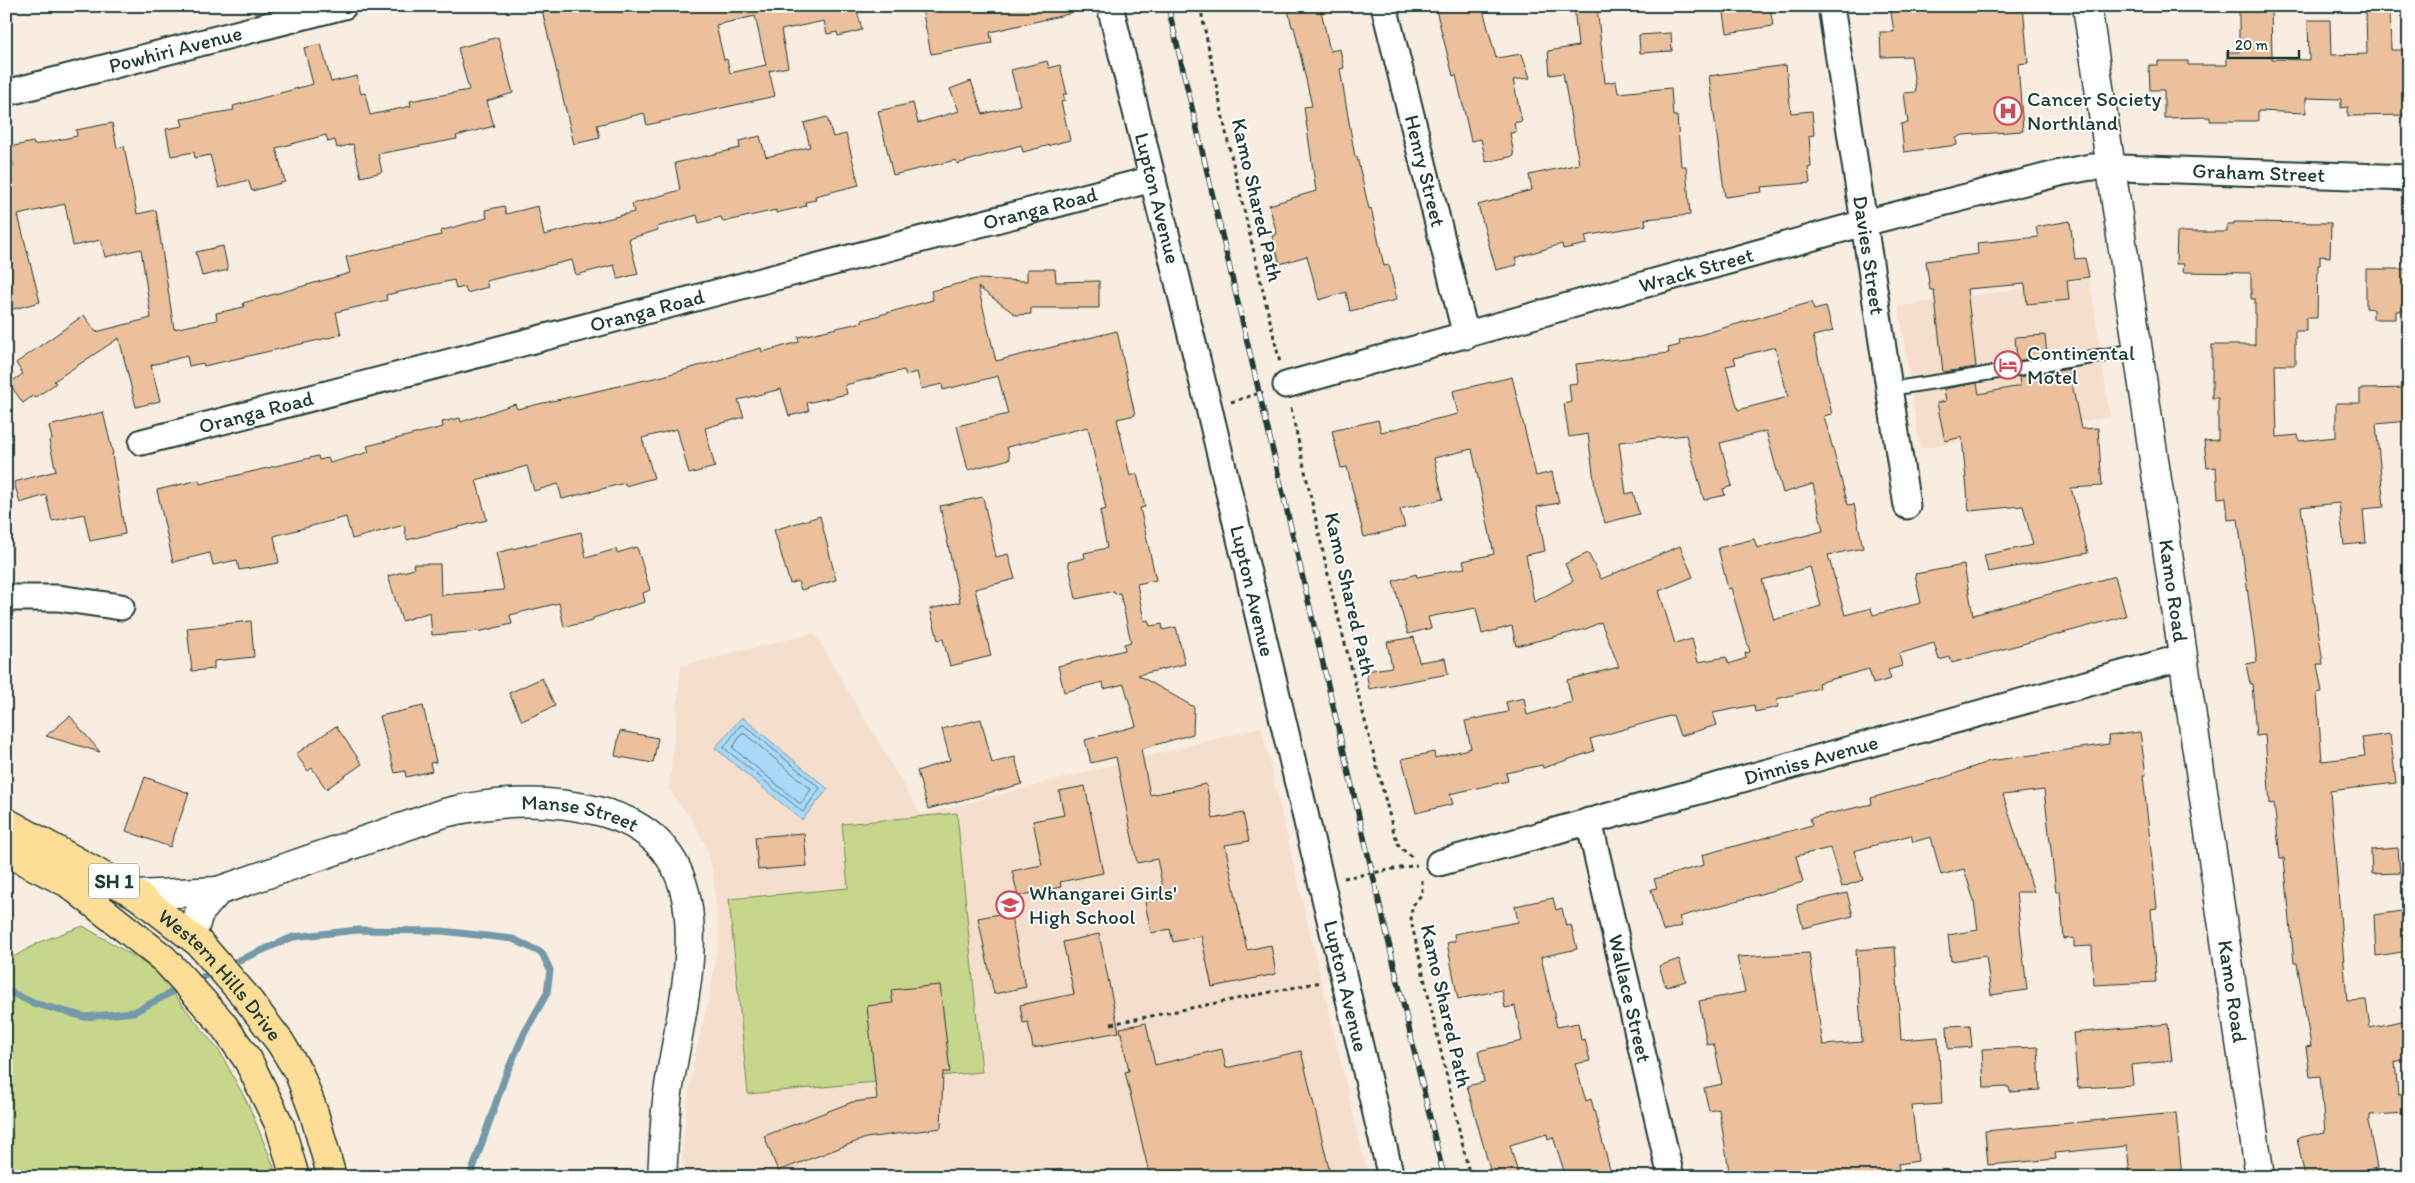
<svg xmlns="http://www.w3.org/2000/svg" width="2415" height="1183" viewBox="0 0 2415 1183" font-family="Itim,sans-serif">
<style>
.built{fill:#f5dfcc}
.green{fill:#c6d68a;stroke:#728a5f}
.water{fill:#abd8f7;stroke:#739aa9}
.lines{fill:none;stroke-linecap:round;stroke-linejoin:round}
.shore{stroke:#577b82;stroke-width:1}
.stream{stroke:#739aa9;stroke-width:7}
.building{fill:#ecc09c;stroke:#1f3d34;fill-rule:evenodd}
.lane-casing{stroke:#1f3d34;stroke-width:16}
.street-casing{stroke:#1f3d34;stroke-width:29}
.secondary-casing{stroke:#1f3d34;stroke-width:31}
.highway-casing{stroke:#1f3d34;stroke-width:31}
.path{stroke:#1f3d34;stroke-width:3;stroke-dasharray:4 4;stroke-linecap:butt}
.lane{stroke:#fff;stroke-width:12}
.street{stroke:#fff;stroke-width:25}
.secondary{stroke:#fff;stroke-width:28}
.highway{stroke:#fedd96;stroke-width:28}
.rail-casing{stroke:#1f3d34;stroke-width:5.5}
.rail{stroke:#fff;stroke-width:4;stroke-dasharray:11;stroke-linecap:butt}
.labels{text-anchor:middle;stroke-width:4;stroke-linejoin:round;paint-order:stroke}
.shield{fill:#fff;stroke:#627771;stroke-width:1}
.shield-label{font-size:20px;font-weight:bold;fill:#1f3d34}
.street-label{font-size:21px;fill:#1f3d34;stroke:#fff}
.poi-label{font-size:21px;fill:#1f3d34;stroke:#fff;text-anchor:start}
</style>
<rect width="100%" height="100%" fill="#f9ece1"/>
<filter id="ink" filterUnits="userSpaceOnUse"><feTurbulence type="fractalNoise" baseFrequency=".02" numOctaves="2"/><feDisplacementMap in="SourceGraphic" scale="10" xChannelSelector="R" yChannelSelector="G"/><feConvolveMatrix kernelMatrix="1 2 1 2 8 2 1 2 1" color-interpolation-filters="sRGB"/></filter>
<g filter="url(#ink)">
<!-- built -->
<g class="built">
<path d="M2090 279 2110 417 1920 449 1899 306Z"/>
<path d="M814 633 921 815 1261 727 1368 1177H684L682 1162 687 1103 696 1051 710 995 719 936 713 875 707 848 693 821 669 790 681 666Z"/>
</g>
<!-- green -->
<g class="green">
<path d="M957 813 982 1072 748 1094 729 899 848 888 842 824Z"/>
<path d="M83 926 137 958 156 972 220 1052 249 1106 278 1177H6V961L42 941Z"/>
</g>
<!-- water -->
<path class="water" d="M742 717 828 789 802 820 715 748Z"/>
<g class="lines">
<!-- shore -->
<g class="shore">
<path d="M741 725H744L820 788 803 812 724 748Z"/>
<path d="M742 734H745L811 789 802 803H799L733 748Z"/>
</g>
<!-- stream -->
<g class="stream">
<path d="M226 966 293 937 358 930 442 931 513 939 542 953 550 970 547 993 525 1032 506 1074 470 1177"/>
<path d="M192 982 216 971"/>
<path d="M6 990 33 1003 85 1017 134 1012 182 987"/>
</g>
</g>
<!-- building -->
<g class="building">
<path d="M541 6H856L862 30 838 36 837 32 827 34 824 21 781 30 788 67 769 71 775 96 647 125 644 113 597 125 600 138 574 144ZM755 16 766 65 730 73 727 59 724 60 716 25Z"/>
<path d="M937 6H1068L1069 14 990 32 992 43 931 54 922 9Z"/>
<path d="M1287 6H1320L1330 51 1340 49 1344 68 1340 69 1355 157H1357L1369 209 1371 208 1384 266 1389 265 1397 300 1350 311 1346 292 1319 300 1307 256 1280 264 1272 236 1277 234 1269 205 1316 191 1304 107 1312 106 1294 27H1292Z"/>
<path d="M1435 6H1482L1496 58 1522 54 1530 78 1513 80 1522 121 1514 123 1516 132 1510 133 1514 156 1486 162 1481 139 1471 141 1456 75 1453 76Z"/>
<path d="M1574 6H1597L1605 83 1616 81 1618 93 1671 88 1673 116H1677L1681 166H1686L1690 215 1645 219 1646 225 1585 236 1587 244 1563 249 1562 244 1515 258 1517 265 1496 270 1478 205 1532 190 1529 175 1579 164 1563 73 1550 75 1548 51 1578 46Z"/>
<path d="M1723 6H1770L1773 26 1727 33Z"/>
<path d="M1890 6H2023L2028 63 2018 64 2023 131 1963 135 1956 138 1957 145 1904 152 1901 124 1908 123 1904 93 1916 92 1911 56 1881 57 1880 32H1894Z"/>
<path d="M2239 7H2271L2272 59 2309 60 2308 20H2330L2331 55 2367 54 2366 12 2390 11 2391 50H2409V115L2348 116V107L2341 108V99L2306 98V113L2258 111V121H2210V117L2164 118V90H2150L2149 65H2158V61H2188V65H2227V52H2239Z"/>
<path d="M1671 33 1672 51 1640 53 1639 35Z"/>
<path d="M498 37 513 93 487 101 494 126 456 136 457 139 378 154 382 172 361 177 353 144 337 148 335 140 328 142 326 135 276 148 285 182 252 191 248 180 219 188 210 155 195 158 194 152 171 156 166 129 183 126 181 119 234 110 233 106 313 84 304 48 321 44 331 82 357 76 361 94 365 93 370 115 411 106 410 101 469 90 458 48Z"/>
<path d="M1047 61 1049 68 1060 65 1067 94H1063L1065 101 1061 102 1070 140 1023 152 1021 145 957 164 956 160 893 175 878 111 913 103 918 123 959 111 950 89 971 81 983 114 1020 105 1011 70Z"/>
<path d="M1786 65 1791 113 1812 111 1814 135 1809 136 1811 167 1808 168 1810 183 1761 187 1762 192 1725 197 1709 76Z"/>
<path d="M827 117 833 137 846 134 859 185 815 196 816 200 805 202 806 206 776 213V210L723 222 721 217 699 223 697 215 657 227 658 230 629 239 638 274 618 279 614 265 576 275 572 260 486 281 488 287 467 293 465 287 456 289 454 280 386 295 387 300 336 312 341 335 204 366 203 363 189 366 187 356 151 365 160 401 136 407 119 338 54 381 56 383 35 398 34 395 23 403 9 383 23 374 16 363 84 315 96 332 151 318 141 249 105 257 101 240 73 246 65 204 18 215 40 302 6 311V170L14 167 9 147 33 142 34 145 77 136 76 130 112 123 117 148 124 146 137 214 156 210 174 329 217 320 216 313 244 307 243 303 350 273 346 257 441 235 440 231 487 218 485 210 504 206 506 214 538 206 544 235 634 212 632 204 680 190 675 163 740 148 739 141 760 136 766 157 810 147 804 123Z"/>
<path d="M2070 221 2075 259 2085 258 2089 277 2067 280 2069 300 2027 304 2025 284 1967 289 1976 367 1943 372 1934 290H1930L1926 261 1978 254 1977 243 2038 237 2036 227Z"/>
<path d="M2234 222 2331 223 2330 257 2320 256V265H2318L2317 318H2306V331H2295V365H2275L2277 437 2298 435 2299 441 2336 437V403H2360V389L2409 388V421L2376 424 2384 507 2363 509 2366 543 2344 545 2339 503 2301 507 2323 664H2317L2322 692 2317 693 2322 761 2365 756 2362 738 2390 734 2396 783 2330 791 2347 1001 2366 1000 2370 1028 2409 1019V1058L2395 1062 2398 1095 2409 1094V1113L2370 1115V1120L2368 1121 2377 1168 2333 1177H2305L2297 1138 2325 1132 2320 1076 2310 1077 2306 1047 2311 1046 2297 963H2294L2284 858H2280L2274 803 2270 804 2265 735 2256 736 2252 684H2250L2246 664 2257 662 2238 519 2228 520 2226 497 2218 498 2216 467 2207 468 2204 441 2218 440V398H2212V345H2255V299H2251V273L2183 272 2184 264H2176L2177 232H2227V224H2234Z"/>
<path d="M223 246 228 270 202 276 196 252Z"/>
<path d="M1027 269H1055L1056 282 1099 281V308H1031V314L1016 315 978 287 996 361 1117 331 1135 415 1117 419 1130 476 1137 474 1145 507 1140 508 1156 580 1137 584 1144 621 1148 620 1150 626 1162 624 1163 630 1176 627 1185 664 1138 675 1194 707 1193 734 1141 749 1150 795 1206 784 1213 819 1243 813 1249 841 1225 845 1247 950 1271 945 1276 974 1212 987 1201 936 1173 942 1170 929 1151 933 1145 902 1165 898 1157 859 1137 863 1116 757 1091 763 1085 740 1136 726 1124 684 1104 689 1103 682 1064 692 1058 666 1125 650 1124 644 1131 642 1120 593 1115 594 1114 591 1076 599 1068 562 1085 558 1084 553 1107 548 1100 511 1106 509 1088 427 1007 447 1010 459 968 470 957 426 1008 414 998 376 943 390 942 384 921 389 917 372 906 375 904 370 845 385 847 394 807 403 809 411 789 416 781 389 738 400 744 417 705 428 715 467 689 474 677 429 642 438 654 478 625 486V483L562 499 558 484 534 491 527 466 476 480 487 520 407 540 404 525 352 539 346 517 274 536 279 563 239 570 237 560 213 565 210 553 173 562 157 490 199 480 200 484 318 456 319 460 328 458 330 463 369 452 367 446 443 427 442 422 460 418 461 422 515 404 517 409 663 376 761 348 762 352 799 342 798 337 863 322 862 320 933 300 931 291 976 279 1027 281Z"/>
<path d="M2366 269H2409V311H2396V319H2373V309L2366 308Z"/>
<path d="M1812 302 1814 310 1826 307 1833 331 1813 336 1832 414 1824 416 1848 505 1854 504 1863 548 1828 555 1845 615 1871 608 1873 615 1921 603 1915 574 1964 565 1973 615 2115 576 2126 616 1952 663 1950 657 1939 660 1934 643 1899 654 1902 666 1888 670 1891 679 1873 684 1869 669 1818 683 1819 688 1777 699 1778 707 1755 712 1754 705 1713 713 1717 725 1680 736 1673 715 1590 739 1594 751 1543 768 1542 765 1506 773 1508 781 1450 794 1453 804 1416 813 1402 759 1434 752 1435 758 1471 748 1465 721 1508 712 1506 702 1524 698 1527 715 1572 702 1567 680 1619 667 1601 622 1586 629 1516 646 1512 626 1482 634 1476 608 1428 617 1431 628 1408 634 1393 581 1416 574 1417 577 1465 568 1463 561 1494 554 1472 449 1434 458 1443 499 1400 509 1405 527 1364 537 1347 467 1341 468 1332 431 1378 420 1381 432 1458 414 1453 391 1512 377 1536 476 1552 472 1559 503 1537 507 1545 551 1526 555 1534 602 1573 581 1565 564 1588 553 1601 579 1680 546 1693 577 1659 591 1675 644 1692 639 1698 662 1726 657 1729 664 1746 658 1745 653 1750 652 1731 588 1728 589 1718 548 1754 539 1757 548 1823 531 1813 484 1783 493 1766 431 1720 443 1732 486 1723 489 1725 495 1704 500 1686 435 1619 442 1626 494 1633 492 1639 514 1605 523 1595 488 1588 434 1569 437 1564 404 1571 402 1569 384 1578 383 1576 364 1669 353 1668 348 1680 345 1679 341ZM1775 347 1788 397 1738 410 1726 366 1736 364 1734 358ZM1810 567 1821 606 1774 620 1762 580Z"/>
<path d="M2045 335 2047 356 2017 361 2015 337Z"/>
<path d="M2069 369 2081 429 2098 428 2102 486 2071 488 2088 553 1988 572 1984 555 2033 545 2023 506 1969 511 1962 437 1945 441 1937 403 1946 401 1944 389 1977 383 1979 394 2020 386 2019 377Z"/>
<path d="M103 412 113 454H112L125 534 90 541 84 514 52 521 46 495 20 503 14 482 56 471 49 441 52 439 49 426Z"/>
<path d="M983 497 996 557 1008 554 1015 579 975 589 991 656 950 666 943 639 938 640 930 609 960 602 940 506Z"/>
<path d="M820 516 836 580 801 590 798 581 790 584 774 530Z"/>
<path d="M581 532 586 558 616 549 617 553 637 547 650 590 643 593 645 602 593 618V621L564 627 559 603 510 615 512 624 482 631 432 635 430 612 402 621 388 576 414 569 413 564H440L441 595 504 590 496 553Z"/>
<path d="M251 621 254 657 214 661V669L192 671 187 628Z"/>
<path d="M1414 637 1419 662 1445 658 1448 674 1369 689 1366 671 1392 667 1387 642Z"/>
<path d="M542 678 555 706 522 721 509 693Z"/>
<path d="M423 706 436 762 430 763 432 771 406 777 405 771 395 773 380 716Z"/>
<path d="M70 716 100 752 46 736Z"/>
<path d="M981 719 992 763 1015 757 1022 784 928 809 917 771 950 760 942 729Z"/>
<path d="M336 726 362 764 326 789 312 768 308 771 296 754Z"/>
<path d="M620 731 658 738 653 763 615 756Z"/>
<path d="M2140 732 2146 775H2143L2157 908 2151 909 2156 982 2094 985 2092 946 2074 947V938L2064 939 2060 892H2056L2044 790 2003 795 2034 892H2016L2027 990 1991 995 1986 956 1951 961 1948 935 1978 930 1974 901 1964 869 1941 875 1931 837 1913 842 1911 835 1854 851 1863 880 1842 887 1830 848 1796 856 1803 882 1679 917 1682 926 1663 931 1651 889 1657 888 1654 879 1704 865 1702 855 1812 825 1810 818 1872 804 1871 798 1946 777 1990 761 2109 744 2108 736Z"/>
<path d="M145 777 189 793 170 847 126 831Z"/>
<path d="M1085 786 1103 873 1060 882 1061 887 1018 896 1012 871 1042 865 1033 821 1064 815 1059 791Z"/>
<path d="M804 833 807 866 758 870 755 837Z"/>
<path d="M2398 848 2400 873 2372 874 2371 850Z"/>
<path d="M1847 893 1853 916 1803 928 1797 905Z"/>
<path d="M1553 898 1556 910 1562 908 1566 926 1571 925 1577 949 1541 957 1557 1027 1578 1023 1581 1040 1585 1039 1590 1061 1575 1064 1586 1101 1591 1099 1612 1177H1566L1553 1137 1548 1139 1547 1134 1510 1145 1519 1177H1492L1467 1086 1484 1082 1478 1051 1522 1041 1515 1006 1505 1008 1502 990 1458 999 1447 943 1455 941 1454 934 1518 922 1515 906Z"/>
<path d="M2409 910V951L2376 956 2374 915Z"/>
<path d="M1010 912 1026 987 994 994 978 918Z"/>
<path d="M1099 934 1119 1032 1033 1048 1028 1022 1023 1023 1020 1005 1074 994 1063 942Z"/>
<path d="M1895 947 1901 1040 1938 1037 1942 1104 1912 1106 1918 1161 1898 1164 1900 1177H1730L1719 1109 1709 1111 1704 1088 1722 1084 1715 1048 1713 1044 1707 1045 1699 1001 1745 992 1737 957 1809 953 1823 1045 1862 1042 1856 950Z"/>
<path d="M1679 959 1686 981 1666 987 1659 966Z"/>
<path d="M940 985 950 1072H943L941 1128 866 1138 778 1171 764 1136 852 1102 877 1099 867 1006 893 1003 891 990Z"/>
<path d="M1146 1023 1155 1065 1222 1049 1226 1068 1301 1051 1331 1177H1150L1125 1072 1129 1071 1120 1028Z"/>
<path d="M2168 1024 2172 1061 2131 1065 2133 1085 2078 1088 2073 1033Z"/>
<path d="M1970 1025 1972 1047 1948 1049 1947 1026Z"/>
<path d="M2038 1047 2040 1090 2010 1092 2009 1087 1984 1088 1982 1049Z"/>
<path d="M2176 1113 2182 1177H2130L2127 1146 2055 1153 2056 1159 1988 1165 1985 1131Z"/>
</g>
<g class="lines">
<!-- lane casing -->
<g class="lane-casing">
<path id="lane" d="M1890 389 2137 350"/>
</g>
<!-- street casing -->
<g class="street-casing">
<g id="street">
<path id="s1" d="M1110 6 1209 408 1391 1177"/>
<path id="s2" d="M1384 6 1466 336"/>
<path id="s3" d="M1831 6 1907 506"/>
<path id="s4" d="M6 93 344 6"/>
<path id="s5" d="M1286 385 1864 223 2064 172 2091 167 2409 178"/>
<path id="s6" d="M142 442 1153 179"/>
<path d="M6 598H58L121 607"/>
<path id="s7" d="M1589 821 1671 1177"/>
<path id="s8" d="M1439 863 2183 657"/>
</g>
</g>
<!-- secondary casing -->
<g class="secondary-casing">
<g id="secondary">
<path id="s9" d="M2087 6 2260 1177"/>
<path d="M137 895 218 891"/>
<path id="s10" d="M192 936 199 913 218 891 444 813C494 801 548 798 598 811 735 845 682 994 668 1093 664 1121 664 1149 662 1177"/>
</g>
</g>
<!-- highway casing -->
<g class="highway-casing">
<g id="highway">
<path id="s11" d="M6 822 137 895 199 943 245 996 280 1042 299 1073 314 1113 332 1177"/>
<path d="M6 852 68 883 164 959 180 976 221 1022 248 1060 280 1126 295 1177"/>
</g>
</g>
<!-- path -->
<g class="path">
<path d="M1200 6 1228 142 1280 363"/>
<path d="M1231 402 1263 392"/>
<path d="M1291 408 1333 597 1394 833 1399 846 1414 859"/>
<path d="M1344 878 1417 865"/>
<path d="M1422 880V894L1412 906 1411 921 1470 1177"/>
<path d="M1111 1024 1321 982"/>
</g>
<!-- lane -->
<use href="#lane" class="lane"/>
<!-- street -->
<use href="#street" class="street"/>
<!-- secondary -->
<use href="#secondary" class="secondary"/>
<!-- highway -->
<use href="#highway" class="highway"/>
<!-- rail casing -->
<g class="rail-casing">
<path id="rail" d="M1168 6 1444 1177"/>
</g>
<!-- rail -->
<use href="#rail" class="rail"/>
</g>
</g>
<!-- icons -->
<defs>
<g id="hospital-ring" transform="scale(1.4375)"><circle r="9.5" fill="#fff" stroke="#d1495b" stroke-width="1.5"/><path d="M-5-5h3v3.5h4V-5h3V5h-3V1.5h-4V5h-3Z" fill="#d1495b"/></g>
<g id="hotel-ring" transform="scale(1.4375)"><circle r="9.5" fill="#fff" stroke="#d1495b" stroke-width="1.5"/><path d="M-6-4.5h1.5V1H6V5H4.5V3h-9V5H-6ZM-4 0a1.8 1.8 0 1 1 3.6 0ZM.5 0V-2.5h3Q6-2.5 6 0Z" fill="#d1495b"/></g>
<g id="school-ring" transform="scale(1.4375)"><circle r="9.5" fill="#fff" stroke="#d1495b" stroke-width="1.5"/><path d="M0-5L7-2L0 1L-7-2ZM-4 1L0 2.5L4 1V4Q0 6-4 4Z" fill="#d1495b"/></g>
</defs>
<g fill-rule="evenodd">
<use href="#hospital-ring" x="2008" y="111"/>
<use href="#hotel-ring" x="2008" y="365"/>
<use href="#school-ring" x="1010" y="905"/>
</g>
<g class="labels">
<!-- shield labels -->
<rect class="shield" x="89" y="863.5" width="50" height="35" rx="4"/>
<g class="shield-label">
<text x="114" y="888">SH 1</text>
</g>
<!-- street labels -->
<g class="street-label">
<text dy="7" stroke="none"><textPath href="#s4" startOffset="175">Powhiri Avenue</textPath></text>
<text dy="7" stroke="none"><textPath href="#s2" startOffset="170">Henry Street</textPath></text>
<text dy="7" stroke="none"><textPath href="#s5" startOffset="1002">Graham Street</textPath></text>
<text dy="7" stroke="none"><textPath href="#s1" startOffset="198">Lupton Avenue</textPath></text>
<text transform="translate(1257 200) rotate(77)" y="7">Kamo Shared Path</text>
<text dy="7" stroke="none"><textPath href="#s6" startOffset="928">Oranga Road</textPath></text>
<text dy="7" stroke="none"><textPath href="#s3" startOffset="252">Davies Street</textPath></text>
<text dy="7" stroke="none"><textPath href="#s5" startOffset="426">Wrack Street</textPath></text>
<text dy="7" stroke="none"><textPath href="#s6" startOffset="522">Oranga Road</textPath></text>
<text dy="7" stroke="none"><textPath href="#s6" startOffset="118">Oranga Road</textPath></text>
<text dy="7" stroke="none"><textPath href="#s1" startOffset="602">Lupton Avenue</textPath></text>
<text dy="7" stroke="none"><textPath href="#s9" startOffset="591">Kamo Road</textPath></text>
<text transform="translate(1350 594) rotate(77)" y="7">Kamo Shared Path</text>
<text dy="7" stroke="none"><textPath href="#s8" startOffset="386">Dinniss Avenue</textPath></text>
<text dy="7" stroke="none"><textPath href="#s10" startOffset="430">Manse Street</textPath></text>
<text dy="7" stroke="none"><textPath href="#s11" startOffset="266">Western Hills Drive</textPath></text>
<text dy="7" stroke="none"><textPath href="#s1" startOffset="1008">Lupton Avenue</textPath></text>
<text dy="7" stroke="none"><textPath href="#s9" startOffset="996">Kamo Road</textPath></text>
<text dy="7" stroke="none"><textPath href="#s7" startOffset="182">Wallace Street</textPath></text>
<text transform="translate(1446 1006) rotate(77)" y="7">Kamo Shared Path</text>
</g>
<!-- poi labels -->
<g class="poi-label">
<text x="2027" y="106">Cancer Society<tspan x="2027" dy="24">Northland</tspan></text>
<text x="2027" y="360">Continental<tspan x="2027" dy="24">Motel</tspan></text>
<text x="1029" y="900">Whangarei Girls'<tspan x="1029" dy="24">High School</tspan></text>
</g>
</g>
<!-- margin -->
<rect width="2415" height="1183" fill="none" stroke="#fff" stroke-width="25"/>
<rect x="12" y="12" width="2390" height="1158" fill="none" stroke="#1f3d34" stroke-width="2" filter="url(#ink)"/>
<!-- scale -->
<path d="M2228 50v8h71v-8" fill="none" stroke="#1f3d34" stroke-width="2.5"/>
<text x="2235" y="50" font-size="15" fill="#1f3d34" stroke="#ffffff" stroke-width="4" paint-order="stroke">20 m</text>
</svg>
